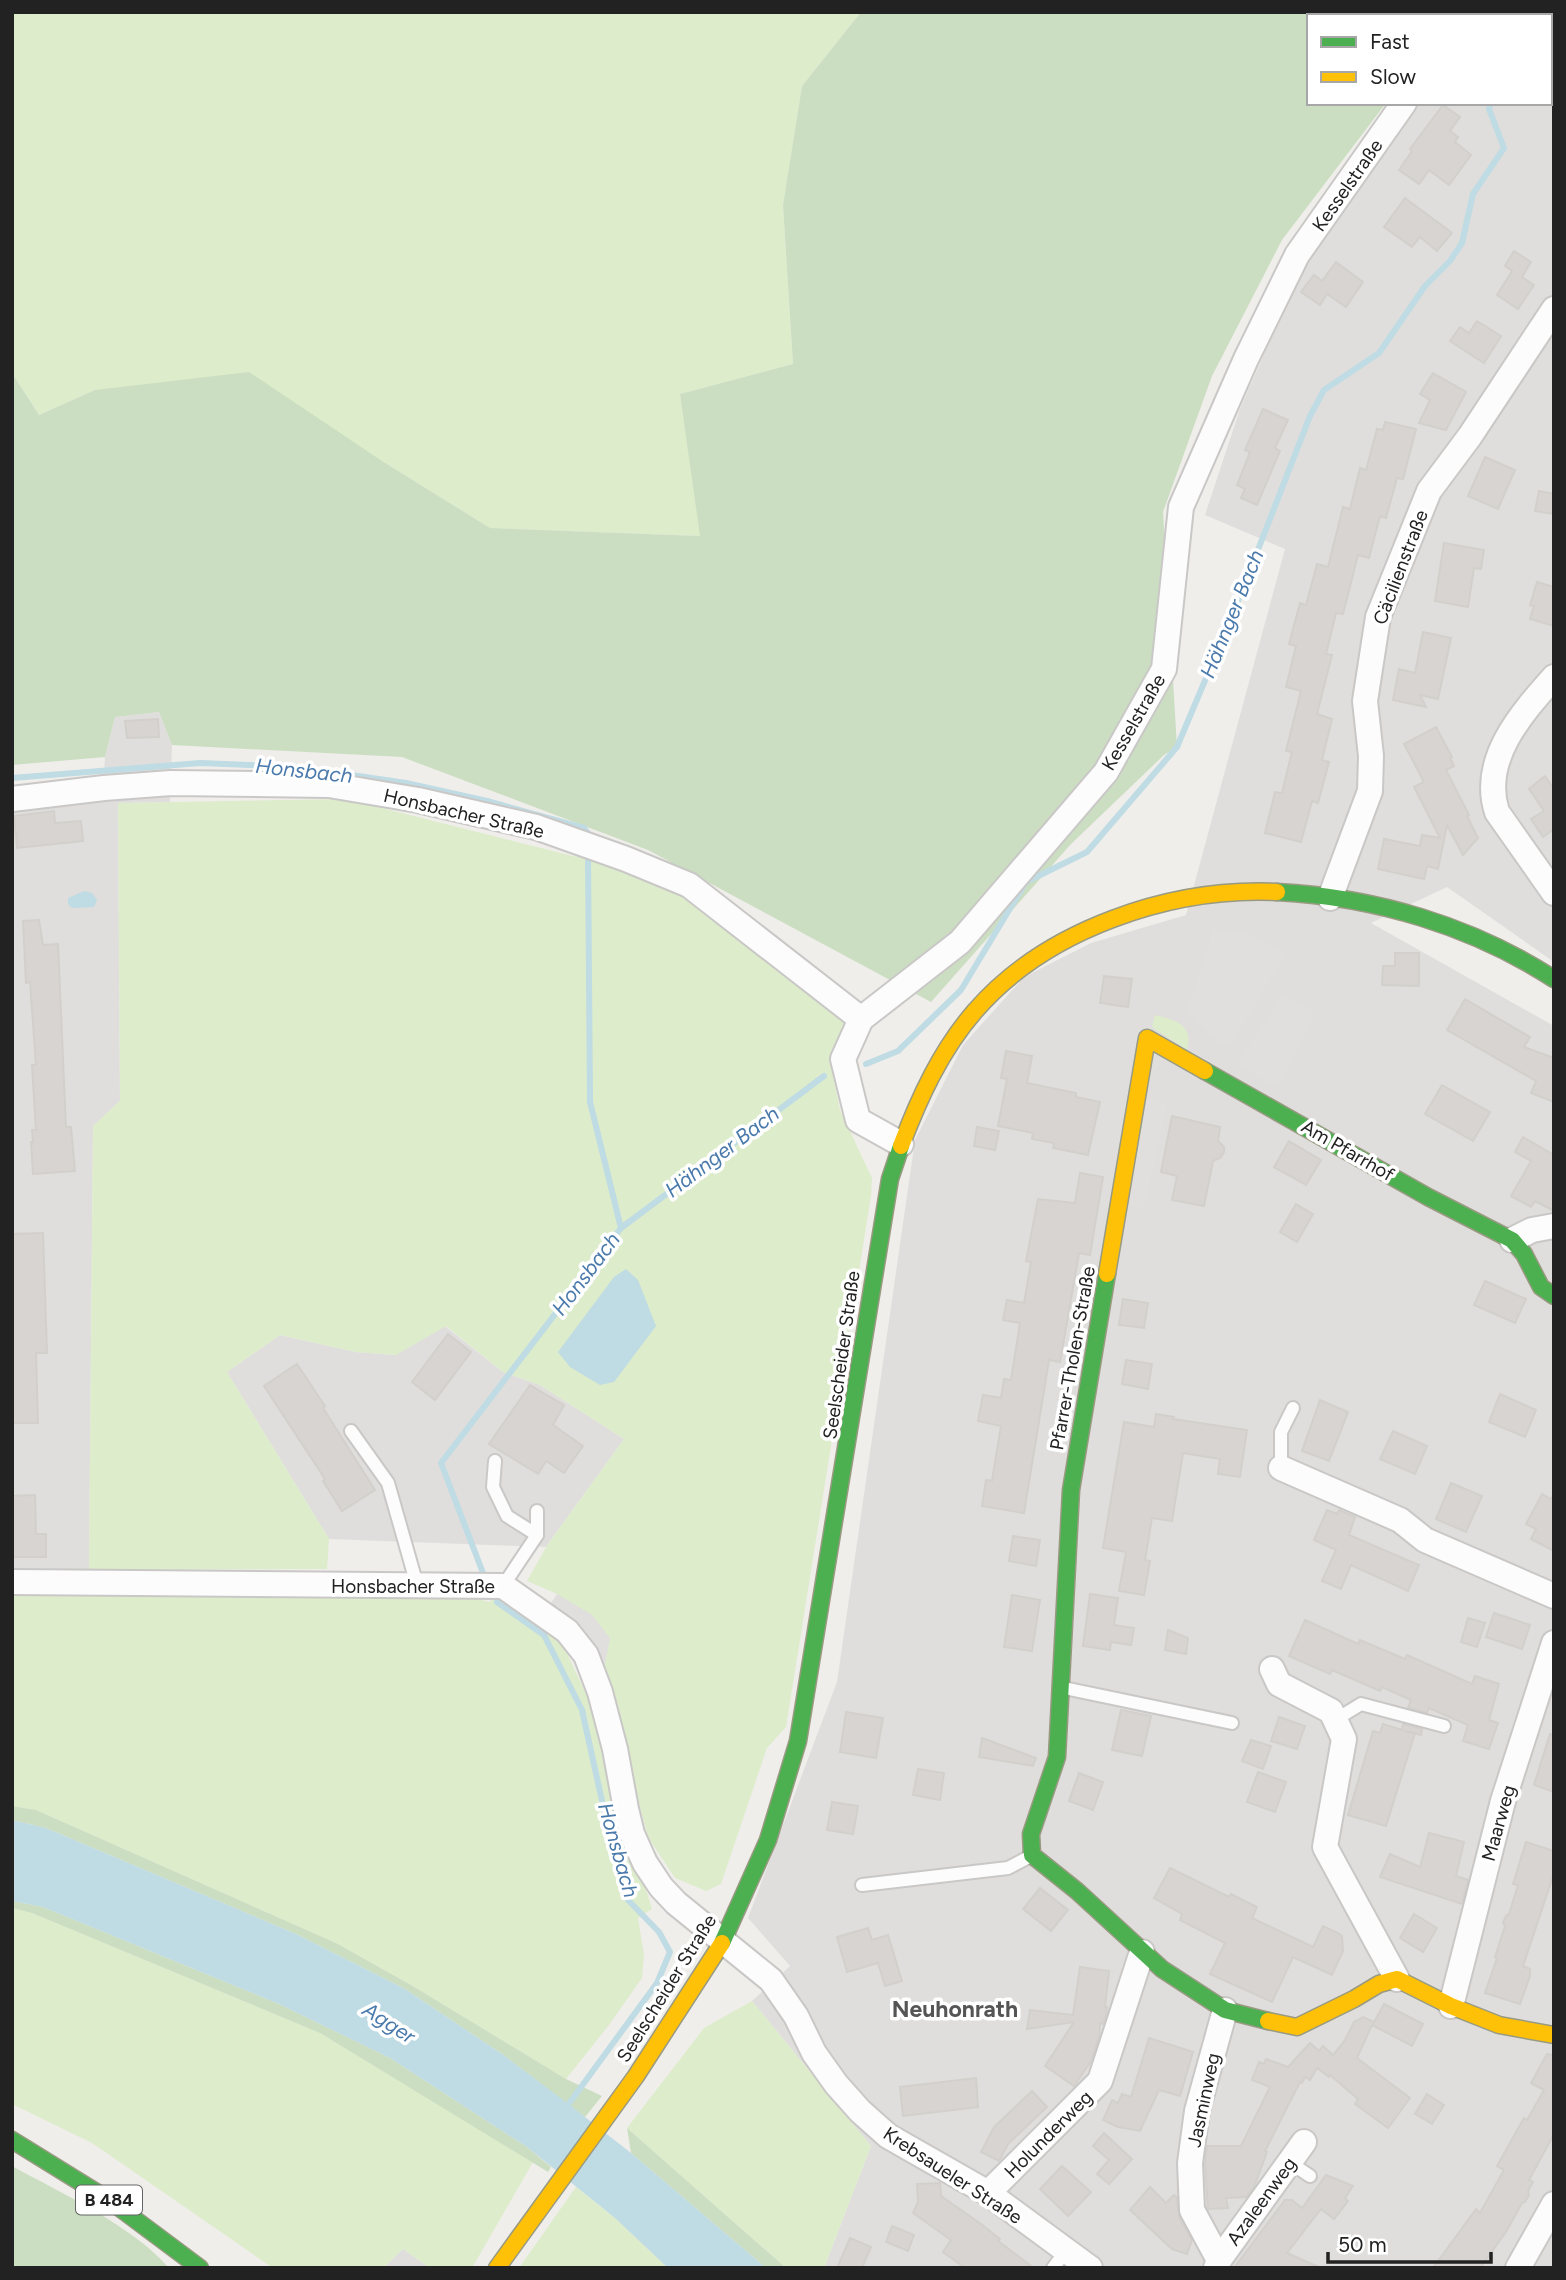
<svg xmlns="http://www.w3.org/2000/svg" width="1566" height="2280" viewBox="0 0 1566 2280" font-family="Figtree,sans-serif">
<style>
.residential{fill:#dfdedc}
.grass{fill:#ddeccb}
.forest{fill:#cbdec1}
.parking{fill:#e0dfde}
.water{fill:#bfdbe3}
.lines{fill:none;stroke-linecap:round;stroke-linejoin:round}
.stream{stroke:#bfdbe3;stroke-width:6}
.building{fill:#d7d4d2;stroke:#d3d0cc;stroke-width:2}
.lane-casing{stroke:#c9c8c7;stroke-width:16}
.street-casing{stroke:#c9c8c7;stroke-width:28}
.fast-casing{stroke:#999a82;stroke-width:19}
.slow-casing{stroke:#999a82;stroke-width:19}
.lane{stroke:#fdfcfc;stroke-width:12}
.street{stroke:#fdfcfc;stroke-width:24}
.fast{stroke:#4caf50;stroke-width:16}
.slow{stroke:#ffc107;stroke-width:16}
.labels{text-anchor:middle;stroke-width:7;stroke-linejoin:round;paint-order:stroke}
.shield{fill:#fff;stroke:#646464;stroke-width:2}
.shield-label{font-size:18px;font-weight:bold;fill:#222}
.street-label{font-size:19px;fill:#222;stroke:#fff}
.water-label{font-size:21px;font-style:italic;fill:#4a7aab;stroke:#fff}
.quarter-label{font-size:23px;font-weight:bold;fill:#555;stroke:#fff}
</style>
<rect width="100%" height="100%" fill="#f0eeeb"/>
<!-- residential -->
<g class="residential">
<path d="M1530 12H1554V962L1447 887 1371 923 1554 1026V2268H824L871 2146 752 2001 790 1966 748 1918 837 1682 915 1140 963 1045 1024 977 1091 943 1186 915 1285 549 1205 515 1240 409 1309 252 1417 103H1550V16H1528Z"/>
<path d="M159 712 172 745 170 802 118 803 120 1101 93 1126 89 1570 12 1582V799L103 788 105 757 115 717Z"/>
<path d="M445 1326 503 1372 540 1385 624 1439 546 1547 329 1539 227 1372 280 1335 356 1352 395 1355Z"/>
<path d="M403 2249 430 2268H383Z"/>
</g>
<!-- grass -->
<g class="grass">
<path d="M12 12H861L802 86 783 205 793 364 680 394 701 536 490 528 382 461 95 390 39 415 12 373Z"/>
<path d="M346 799 577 857 578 842 685 890 850 1019 831 1066 840 1110 872 1178 871 1196 786 1727 767 1748 721 1884 706 1891 675 1878 648 1837 610 1697 557 1594 527 1581 546 1547 624 1439 540 1385 503 1372 446 1326 396 1355 356 1352 280 1335 227 1372 329 1539 327 1569 89 1570 93 1126 120 1101 118 803Z"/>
<path d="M1155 1015C1175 1020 1194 1024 1187 1050L1152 1027Z"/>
<path d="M12 1590 464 1595 489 1602 503 1593 558 1634 588 1698 652 1909 638 1918 644 1955 642 1978 609 2025 566 2079 411 1985 336 1943 36 1810 12 1806Z"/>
<path d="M12 1908 32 1913 320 2033 533 2162 472 2268H430L403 2249 383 2268H273L92 2143 12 2104Z"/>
<path d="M752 2001 871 2146 824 2268H786L627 2128 704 2028Z"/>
<path d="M576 2187 615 2218 668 2268H519Z"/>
</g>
<!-- forest -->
<g class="forest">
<path d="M861 12H1530L1528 16H1309V103H1386L1282 240 1212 376 1163 512 1177 747 1164 755 1071 844 931 1002 648 850 402 757 172 745 159 712 115 717 105 757 12 765V373L39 415 95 390 249 372 382 461 490 528 700 536 680 394 793 364 783 205 802 86Z"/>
<path d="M12 1806 36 1810 336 1943 411 1985 566 2079 602 2096 585 2117 502 2054 405 1989 296 1934 46 1828 12 1820Z"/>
<path d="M12 1901 43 1907 279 2004 390 2058 527 2147 551 2167 548 2172 320 2033 32 1913 12 1908Z"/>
<path d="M627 2128 786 2268H766L631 2153Z"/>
<path d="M12 2166C61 2193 133 2226 169 2268H12Z"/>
</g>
<!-- parking -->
<g class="parking">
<path d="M1213 931H1239L1286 953 1230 1047 1209 1036 1186 1009 1194 994Z"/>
<path d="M1284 995 1317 1014 1277 1087 1236 1065Z"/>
<path d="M1146 1098 1167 1104 1144 1210 1128 1206Z"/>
<path d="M557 1594 592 1615 610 1638 603 1674 549 1606Z"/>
</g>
<!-- water -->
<g class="water">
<path d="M84 891 92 893 97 900 94 907 72 908 68 904V898Z"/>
<path d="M626 1269 638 1280 656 1326 614 1382 600 1385 570 1367 558 1352 614 1277Z"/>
<path d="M12 1820 46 1828 296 1934 405 1989 502 2054 562 2099 631 2153 766 2268H668L615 2218 527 2147 390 2058 279 2004 43 1907 12 1901Z"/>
</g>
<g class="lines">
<!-- stream -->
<g class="stream">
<path d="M1535 16V12"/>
<path d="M12 778 200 763 297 767 406 783 487 801 584 828 588 833"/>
<path d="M866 1064 898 1051 961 990 1026 882 1087 852 1177 747 1233 614 1310 416 1324 390 1379 353 1425 286 1450 261 1462 243 1473 194 1504 148 1489 109 1491 103"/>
<path d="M621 1228 824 1076"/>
<path d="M483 1573 441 1463 621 1228 590 1102 588 852"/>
<path d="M497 1602 544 1635 582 1710 613 1851 628 1900 659 1932 670 1952 657 1983 565 2109"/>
</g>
</g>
<!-- building -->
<g class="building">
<path d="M1443 105 1460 117 1450 131 1458 137 1455 142 1471 155 1449 185 1429 170 1419 184 1399 170 1412 151 1410 149Z"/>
<path d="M1405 198 1452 233 1437 251 1420 237 1412 247 1384 227Z"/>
<path d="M1514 251 1531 262 1522 277 1534 285 1518 309 1497 295 1512 271 1505 266Z"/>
<path d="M1336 262 1363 282 1346 307 1327 294 1320 305 1301 292 1314 275 1322 281Z"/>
<path d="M1477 321 1501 336 1484 363 1450 341 1460 327 1469 333Z"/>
<path d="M1433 373 1466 392 1446 430 1419 423 1430 400 1420 394Z"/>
<path d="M1263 409 1288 420 1275 448 1280 451 1257 505 1241 498 1245 489 1237 485 1250 452 1245 450Z"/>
<path d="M1385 422 1416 429 1403 479 1397 478 1386 518 1380 516 1369 558 1358 555 1343 614 1336 613 1326 654 1332 655 1317 714 1332 719 1322 760 1329 762 1318 803 1312 801 1301 842 1265 833 1275 792 1282 793 1287 772 1292 752 1286 751 1301 691 1286 687 1296 646 1289 644 1300 603 1306 605 1317 564 1328 567 1343 507 1350 509 1360 468 1366 470 1377 429 1383 430Z"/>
<path d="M1485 457 1515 470 1498 509 1468 496Z"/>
<path d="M1539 491 1554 494V514L1535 511Z"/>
<path d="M1444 543 1484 550 1481 569 1474 568 1468 607 1435 601Z"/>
<path d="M1537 582 1554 587V626L1530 619 1534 606 1530 605Z"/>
<path d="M1423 632 1451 638 1438 699 1420 695 1426 707 1393 700 1399 669 1415 673Z"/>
<path d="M158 719 159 737 127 738 125 721Z"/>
<path d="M1436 727 1452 757 1450 758 1454 766 1446 770 1469 815 1467 816 1478 838 1463 855 1447 825 1438 869 1427 866 1424 879 1378 869 1384 839 1420 846 1422 835 1440 838 1414 787 1424 782 1404 744Z"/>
<path d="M1545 776 1554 789V829L1543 837 1531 819 1544 811 1529 789Z"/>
<path d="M54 811 55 823 81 821 83 841 17 848 14 816Z"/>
<path d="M39 920 43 945 58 944 66 1127H71L75 1171 33 1174 31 1142H33L32 1130H36L32 1065H36L30 982 26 983 23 921Z"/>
<path d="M1395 953H1419V986L1382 985 1383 966H1395Z"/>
<path d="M1104 976 1132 979 1128 1007 1100 1003Z"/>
<path d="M1465 999 1530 1037 1524 1047 1554 1058V1102L1531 1093 1536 1081 1447 1030Z"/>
<path d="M1006 1051 1032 1056 1027 1083 1076 1093V1097L1100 1102 1088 1155 1053 1148 1054 1143 1032 1139 1033 1133 998 1126 1007 1079 1001 1078Z"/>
<path d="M1442 1085 1490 1112 1473 1141 1425 1114Z"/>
<path d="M1172 1116 1220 1127 1218 1141 1224 1147V1152L1220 1158 1213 1161 1204 1206 1172 1200 1177 1176 1161 1172Z"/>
<path d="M977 1127 999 1131 995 1150 974 1146Z"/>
<path d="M1523 1137 1554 1155V1211L1535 1201 1531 1207 1511 1196 1531 1161 1515 1152Z"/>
<path d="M1289 1141 1321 1160 1306 1185 1274 1167Z"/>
<path d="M1080 1173 1103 1177 1090 1255 1079 1253 1060 1362 1049 1360 1024 1513 982 1506 986 1480 992 1481 1001 1426 978 1421 983 1395 1001 1398 1004 1379 1011 1380 1020 1323 1003 1320 1007 1300 1024 1303 1031 1262 1026 1261 1038 1199 1075 1203Z"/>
<path d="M1296 1204 1313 1214 1297 1242 1280 1232Z"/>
<path d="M43 1233 47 1353H36L38 1423H12V1234Z"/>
<path d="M1485 1281 1526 1299 1515 1323 1474 1305Z"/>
<path d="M1123 1299 1148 1303 1144 1328 1119 1325Z"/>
<path d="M448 1334 471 1352 435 1400 412 1382Z"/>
<path d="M1126 1360 1152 1364 1148 1389 1122 1384Z"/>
<path d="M297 1364 325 1406 323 1408 375 1490 342 1511 323 1481 325 1479 264 1386Z"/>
<path d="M530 1385 564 1405 553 1425 583 1446 564 1473 546 1461 538 1474 489 1444Z"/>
<path d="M1500 1394 1536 1410 1525 1437 1489 1422Z"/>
<path d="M1320 1400 1348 1412 1329 1461 1302 1451Z"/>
<path d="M1156 1414 1174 1417 1173 1419 1247 1430 1240 1477 1218 1474 1220 1459 1183 1453 1172 1521 1152 1518 1145 1560 1150 1561 1144 1595 1119 1591 1126 1552 1103 1548 1124 1422 1154 1427Z"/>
<path d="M1393 1431 1427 1446 1415 1474 1380 1459Z"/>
<path d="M1451 1483 1482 1496 1466 1532 1436 1519Z"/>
<path d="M1542 1494 1551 1499 1554 1494V1551L1531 1539 1536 1529 1526 1524Z"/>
<path d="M35 1495 36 1534H46V1557H12V1496Z"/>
<path d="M1327 1510 1337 1514 1339 1510 1355 1517 1349 1535 1419 1565 1408 1591 1351 1565 1341 1589 1322 1581 1336 1550 1314 1540Z"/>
<path d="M1013 1536 1040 1540 1036 1566 1009 1561Z"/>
<path d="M1090 1594 1118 1598 1114 1625 1134 1628 1131 1645 1111 1642 1110 1650 1083 1646Z"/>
<path d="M1012 1595 1040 1600 1032 1651 1004 1647Z"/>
<path d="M1494 1613 1530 1625 1522 1649 1486 1637Z"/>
<path d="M1468 1618 1485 1623 1477 1647 1461 1642Z"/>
<path d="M1305 1620 1358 1644 1360 1640 1405 1659 1407 1655 1472 1684 1475 1676 1499 1684 1489 1720 1498 1723 1489 1749 1463 1741 1468 1725 1429 1708 1427 1713 1408 1708 1411 1700 1382 1687 1380 1691 1332 1670 1330 1674 1289 1656Z"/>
<path d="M1168 1630 1188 1638 1186 1654 1165 1650Z"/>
<path d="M1121 1710 1151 1716 1142 1756 1112 1750Z"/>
<path d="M846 1712 883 1718 876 1758 840 1752Z"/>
<path d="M1279 1717 1305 1726 1297 1749 1271 1741Z"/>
<path d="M1383 1724 1402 1730 1403 1724 1422 1729 1421 1735 1405 1731 1415 1733 1386 1826 1348 1815 1373 1731 1380 1733Z"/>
<path d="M1550 1734 1554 1735V1792L1534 1785Z"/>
<path d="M982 1738 1036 1758 1033 1766 979 1757Z"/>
<path d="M1251 1740 1271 1746 1263 1769 1242 1761Z"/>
<path d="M918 1769 944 1773 940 1800 913 1795Z"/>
<path d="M1258 1772 1286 1782 1275 1812 1247 1802Z"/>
<path d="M1079 1773 1103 1782 1093 1810 1069 1801Z"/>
<path d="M832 1802 858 1806 853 1834 827 1830Z"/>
<path d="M1429 1833 1464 1842 1456 1876 1468 1880 1462 1904 1380 1877 1390 1854 1420 1867Z"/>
<path d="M1526 1842 1554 1851V1873L1523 1966 1530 1969V1976L1520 2004 1485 1993 1497 1958 1495 1957 1505 1926 1503 1923 1506 1916 1509 1914 1518 1885 1513 1884Z"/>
<path d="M1170 1868 1229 1897 1231 1894 1257 1907 1252 1918 1313 1947 1323 1926 1338 1933 1342 1936 1343 1951 1332 1975 1293 1957 1272 2002 1210 1974 1225 1943 1180 1920 1182 1914 1154 1898Z"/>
<path d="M1040 1888 1068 1910 1051 1931 1023 1909Z"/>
<path d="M1414 1914 1437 1928 1423 1952 1400 1938Z"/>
<path d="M868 1928 872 1940 888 1935 902 1981 885 1986 878 1963 847 1972 837 1937Z"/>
<path d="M1080 1967 1109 1971 1105 2007H1107L1106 2015 1103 2024 1100 2023 1099 2037 1091 2061 1074 2086 1045 2066 1074 2022 1027 2029 1030 2010 1073 2015Z"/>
<path d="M1384 2004 1423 2024 1412 2046 1372 2025 1357 2058 1410 2098 1388 2128 1355 2104 1358 2099 1330 2075 1329 2077 1317 2068 1310 2080 1305 2077 1302 2083 1300 2082 1265 2151 1267 2152 1254 2187 1246 2197 1226 2198 1228 2208 1208 2209 1205 2164 1207 2146H1241L1270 2087 1252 2080 1259 2062 1264 2064 1266 2059 1288 2067 1310 2043 1319 2051 1323 2046 1333 2055 1345 2040 1354 2022 1363 2017 1374 2022 1373 2024Z"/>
<path d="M1149 2038 1193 2052 1180 2096 1159 2090 1140 2131 1118 2127 1103 2120 1112 2100 1118 2103 1122 2094 1131 2097Z"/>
<path d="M1547 2054 1554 2055V2134L1529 2180 1533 2182 1528 2191 1529 2195 1525 2202 1522 2203 1506 2232 1480 2268H1433L1476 2209 1480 2213 1504 2170 1497 2166 1524 2118 1527 2120 1544 2090 1531 2083Z"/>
<path d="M976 2078 978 2107 903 2116 900 2087Z"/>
<path d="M1032 2091 1047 2107 1008 2144 999 2161 981 2152 994 2127Z"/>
<path d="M1427 2094 1444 2105 1432 2124 1415 2114Z"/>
<path d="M1104 2133 1132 2159 1109 2184 1097 2174 1109 2160 1093 2146Z"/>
<path d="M1062 2166 1091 2192 1068 2216 1040 2189Z"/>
<path d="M1326 2175 1353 2186 1345 2198 1348 2201 1334 2219 1321 2209 1287 2253 1321 2268H1234L1285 2200H1292L1302 2208Z"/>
<path d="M940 2183 941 2196 981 2224 1000 2239 998 2241 1034 2268H965L943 2252 951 2240 913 2213 918 2202 917 2184Z"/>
<path d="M1150 2187 1166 2203 1174 2195 1177 2198 1179 2217 1192 2240 1187 2254 1172 2249 1130 2210Z"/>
<path d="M892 2226 914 2235 908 2251 886 2242Z"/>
<path d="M850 2238 871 2247 862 2268H837Z"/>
</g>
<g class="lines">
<!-- lane casing -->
<g class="lane-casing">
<g id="lane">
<path d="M351 1431 388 1483 417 1585"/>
<path d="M495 1461 493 1487 507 1516 537 1535"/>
<path d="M1281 1468V1432L1293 1408"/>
<path d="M503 1586 537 1535V1511"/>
<path d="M1064 1688 1232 1723"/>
<path d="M1335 1720 1361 1704 1444 1726"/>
<path d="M862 1885 1008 1868 1029 1857"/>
<path d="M1289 2162 1310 2176"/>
<path d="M1053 2268 1066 2251"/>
</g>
</g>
<!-- street casing -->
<g class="street-casing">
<g id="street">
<path d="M1440 16 1441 12"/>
<path d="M1554 677C1521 714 1480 760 1497 812L1554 893"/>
<path d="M12 799 104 788 171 783 329 785 418 800 536 827 626 859 689 885 861 1019"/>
<path d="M1330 898 1370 791 1371 756 1365 701 1378 617 1429 491 1470 436 1554 309"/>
<path d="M901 1144 858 1120 843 1059 861 1019 960 942 1106 772 1164 669 1181 507 1246 359 1297 255 1404 103"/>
<path d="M1512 1240 1532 1230 1554 1226"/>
<path d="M1281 1468 1400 1520 1425 1540 1554 1596"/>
<path d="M12 1582 503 1586 567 1631 586 1655 600 1692 615 1749 626 1809 632 1834 645 1863 661 1887 676 1903 771 1980 796 2016 814 2053 836 2084 860 2111 888 2136 988 2193 1090 2268"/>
<path d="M1272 1669 1279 1684 1331 1711 1344 1739 1325 1847 1397 1979"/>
<path d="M1451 2006 1503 1801 1554 1643"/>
<path d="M988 2193 1100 2081 1142 1952"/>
<path d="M1219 2260 1304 2142"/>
<path d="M1216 2268 1219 2260 1192 2210 1190 2163 1197 2111 1225 2010"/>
<path d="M1518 2268 1554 2204"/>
</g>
</g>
<!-- fast casing -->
<g class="fast-casing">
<g id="fast">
<path d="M1277 892C1375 897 1472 926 1554 979"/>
<path d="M1205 1071 1428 1197 1512 1240 1524 1254 1541 1287 1554 1296"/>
<path d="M1107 1274 1071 1490 1057 1757 1031 1834 1032 1855 1077 1891 1162 1969 1225 2010 1268 2021"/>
<path d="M722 1943 768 1840 798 1741 890 1179 901 1146"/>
<path d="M12 2140 109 2200 200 2268"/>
</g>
</g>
<!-- slow casing -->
<g class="slow-casing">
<g id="slow">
<path d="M901 1146C919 1098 941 1050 975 1011 1046 929 1171 887 1277 892"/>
<path d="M1107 1274 1147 1038 1205 1071"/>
<path d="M1268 2021 1297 2027 1354 1999 1379 1984 1397 1979 1451 2006 1499 2025 1554 2035"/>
<path d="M497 2268 636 2076 722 1943"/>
</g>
</g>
<!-- lane -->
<use href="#lane" class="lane"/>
<!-- street -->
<use href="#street" class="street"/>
<!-- fast -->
<use href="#fast" class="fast"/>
<!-- slow -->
<use href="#slow" class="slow"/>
</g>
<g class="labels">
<!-- shield labels -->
<rect class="shield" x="76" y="2185.5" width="66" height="29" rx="5"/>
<g class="shield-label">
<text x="109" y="2206">B 484</text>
</g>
<!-- street labels -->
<g class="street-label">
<text transform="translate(1347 185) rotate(-55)" y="7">Kesselstraße</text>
<text transform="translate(1400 567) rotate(-69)" y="7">Cäcilienstraße</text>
<text transform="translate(1133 722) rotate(-60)" y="7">Kesselstraße</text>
<text transform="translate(464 813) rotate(13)" y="7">Honsbacher Straße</text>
<text transform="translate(1348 1150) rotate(30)" y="7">Am Pfarrhof</text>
<text transform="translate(841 1355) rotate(-82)" y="7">Seelscheider Straße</text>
<text transform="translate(1072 1358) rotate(-80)" y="7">Pfarrer-Tholen-Straße</text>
<text x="413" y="1593">Honsbacher Straße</text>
<text transform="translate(1498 1823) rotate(-74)" y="7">Maarweg</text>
<text transform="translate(666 1988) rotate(-58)" y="7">Seelscheider Straße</text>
<text transform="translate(1203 2100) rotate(-78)" y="7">Jasminweg</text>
<text transform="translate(1048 2134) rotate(-45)" y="7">Holunderweg</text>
<text transform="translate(953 2175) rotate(33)" y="7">Krebsaueler Straße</text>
<text transform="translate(1261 2201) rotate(-54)" y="7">Azaleenweg</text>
</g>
<!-- water labels -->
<g class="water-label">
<text transform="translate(1232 614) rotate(-68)" y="7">Hähnger Bach</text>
<text transform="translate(304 771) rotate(6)" y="7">Honsbach</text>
<text transform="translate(722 1152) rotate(-37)" y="7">Hähnger Bach</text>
<text transform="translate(586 1274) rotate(-53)" y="7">Honsbach</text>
<text transform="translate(618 1850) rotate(74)" y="7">Honsbach</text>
<text transform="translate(389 2023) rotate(33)" y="7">Agger</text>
</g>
<!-- quarter labels -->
<g class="quarter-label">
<text x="955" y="2017">Neuhonrath</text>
</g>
</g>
<!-- border -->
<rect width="1566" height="2280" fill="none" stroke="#222222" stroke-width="28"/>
<!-- legend -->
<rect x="1307" y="14" width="245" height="91" fill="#ffffff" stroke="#a7a7a7" stroke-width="2"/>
<rect x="1321" y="37" width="35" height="10" fill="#4caf50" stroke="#a7a7a7" stroke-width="2"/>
<text x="1370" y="49" font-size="21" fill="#222222">Fast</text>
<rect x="1321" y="72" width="35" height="10" fill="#ffc107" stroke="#a7a7a7" stroke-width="2"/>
<text x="1370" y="84" font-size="21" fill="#222222">Slow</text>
<!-- scale -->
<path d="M1328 2252v10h163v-10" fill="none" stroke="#222222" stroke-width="3.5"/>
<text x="1338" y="2252" font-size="21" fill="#222222" stroke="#ffffff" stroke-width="5" paint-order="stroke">50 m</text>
</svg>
